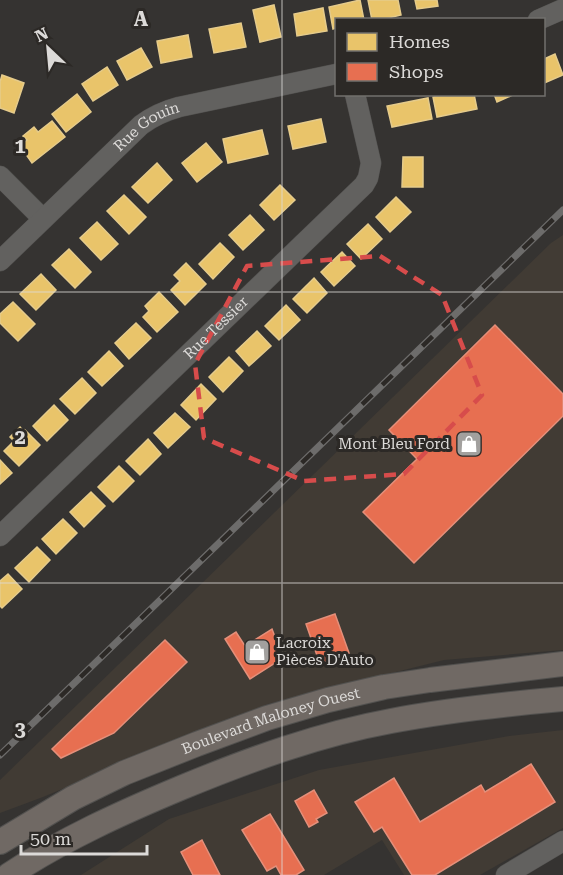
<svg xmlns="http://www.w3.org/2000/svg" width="563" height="875" viewBox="0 0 563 875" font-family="'Roboto Serif',serif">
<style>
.built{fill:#413b34}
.homes{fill:#e9c46a;stroke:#e5cb8b;stroke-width:1.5}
.shops{fill:#e76f51;stroke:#e48f7a;stroke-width:1.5}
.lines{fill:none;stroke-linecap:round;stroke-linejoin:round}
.minor-casing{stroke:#52514f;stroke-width:21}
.major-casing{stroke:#52514f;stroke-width:26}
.minor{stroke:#62615f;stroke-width:20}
.major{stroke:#706964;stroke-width:24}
.rail-casing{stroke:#6d6c6b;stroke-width:7}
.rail{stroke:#2c2926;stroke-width:4.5;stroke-dasharray:14;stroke-linecap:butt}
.marked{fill:none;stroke:#d74c4b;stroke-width:4.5;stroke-dasharray:12 8;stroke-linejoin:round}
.grid{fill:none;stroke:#dcdad8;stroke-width:1.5;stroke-opacity:0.55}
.labels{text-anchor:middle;stroke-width:6;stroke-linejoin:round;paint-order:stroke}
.street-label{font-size:15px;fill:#dcdad8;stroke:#2c2926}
.poi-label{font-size:15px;fill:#dcdad8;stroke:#2c2926;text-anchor:end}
.grid-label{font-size:20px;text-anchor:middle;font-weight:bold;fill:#dcdad8;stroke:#2c2926;stroke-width:6;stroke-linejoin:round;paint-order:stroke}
</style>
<rect width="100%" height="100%" fill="#353331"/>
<!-- built -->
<g class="built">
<path d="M563 235V650L444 660 268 704 43 797 0 813V780L551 243Z"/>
<path d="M563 730V828L480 875H404L382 840 324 875H81L169 819 319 770 509 736Z"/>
</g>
<!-- homes -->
<g class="homes">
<path d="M360 0 364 20H336V28L333 29 329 7Z"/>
<path d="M368 0H398L401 15 380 20H372Z"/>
<path d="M415 0H437L438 6 417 9Z"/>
<path d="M274 5 281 37 260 42 253 10Z"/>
<path d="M323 8 327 31 297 36 294 14Z"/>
<path d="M241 23 246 47 214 53 209 29Z"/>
<path d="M188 35 192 57 161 63 157 41Z"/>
<path d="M141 48 152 67 127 80 117 61Z"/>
<path d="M555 54 563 75 544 83V59Z"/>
<path d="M107 67 118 85 93 101 82 84Z"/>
<path d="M2 75 24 83 14 113 0 108V82Z"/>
<path d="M77 94 91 112 66 132 52 114Z"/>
<path d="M446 94H474L477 109 437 117 433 97Z"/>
<path d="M494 94H515L497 102Z"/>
<path d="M428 98 432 119 392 127 387 106Z"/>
<path d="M321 119 326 142 293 149 288 126Z"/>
<path d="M52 121 65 137 32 163 20 146 27 140 23 136 34 127 38 132Z"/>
<path d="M262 130 268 154 228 163 223 139Z"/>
<path d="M206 143 222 162 197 182 182 163Z"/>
<path d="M403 157H423V187H402Z"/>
<path d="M157 163 172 180 148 203 132 187Z"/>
<path d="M280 185 295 200 274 220 260 205Z"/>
<path d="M124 195 146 217 129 234 107 211Z"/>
<path d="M396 197 411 212 390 232 376 217Z"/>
<path d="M250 215 264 230 243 250 229 235Z"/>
<path d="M97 222 118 244 101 260 80 238Z"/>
<path d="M368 224 382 239 361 259 347 244Z"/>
<path d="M220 243 234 257 213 279 199 264Z"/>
<path d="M69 249 91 272 75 288 52 265Z"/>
<path d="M342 252 355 266 334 286 321 272Z"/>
<path d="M186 263 206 284 185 305 171 290 180 281 174 275Z"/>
<path d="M41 274 56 290 36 310 20 294Z"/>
<path d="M314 278 327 293 307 313 293 299Z"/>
<path d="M159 292 178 312 157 332 143 317 149 311 145 306Z"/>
<path d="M13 302 35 324 18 341 0 323V314Z"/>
<path d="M286 305 300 320 279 340 265 326Z"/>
<path d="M136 323 151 338 129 359 115 343Z"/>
<path d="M257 331 271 346 249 366 236 351Z"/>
<path d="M109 351 123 366 102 386 88 372Z"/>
<path d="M229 357 243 371 223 392 209 377Z"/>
<path d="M82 378 96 393 75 414 60 399Z"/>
<path d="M201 384 216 399 196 420 181 405Z"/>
<path d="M54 405 68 420 47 441 33 426Z"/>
<path d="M175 413 190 427 168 448 154 433Z"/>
<path d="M20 427 24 432 25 430 40 445 19 466 4 451 14 441 10 437Z"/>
<path d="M148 439 161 454 140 475 126 461Z"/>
<path d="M0 460 12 473 0 484Z"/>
<path d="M119 466 134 481 113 502 98 487Z"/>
<path d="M91 492 105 506 84 527 70 512Z"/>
<path d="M63 519 77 533 56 554 42 539Z"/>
<path d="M37 547 50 560 29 582 15 568Z"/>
<path d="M8 574 22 589 2 608 0 606V581Z"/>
</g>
<!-- shops -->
<g class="shops">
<path d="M495 325 563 394V416L414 563 363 512 417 459 389 430Z"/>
<path d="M335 614 349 653 320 664 306 624Z"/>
<path d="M272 629 283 658 250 679 225 639 236 632 245 646Z"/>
<path d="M165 640 187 662 114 733 61 758 52 749Z"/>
<path d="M531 764 555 802 435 875H412L382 827 374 832 355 802 394 778 420 822 481 785 485 792Z"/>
<path d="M314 790 327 813 316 819 318 822 309 827 295 801Z"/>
<path d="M270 814 304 870 296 875H281L276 866 267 871 242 830Z"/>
<path d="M202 840 220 875H193L181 852Z"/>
</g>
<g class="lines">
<!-- minor casing -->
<g class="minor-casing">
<g id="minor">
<path d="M538 20 563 9"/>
<path d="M0 176 43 219"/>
<path id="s1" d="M0 261 141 125C153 116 164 111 179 107L336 74"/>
<path id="s2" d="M0 536 364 185 368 178 371 163 355 94"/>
<path d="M506 875 563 841"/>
</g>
</g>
<!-- major casing -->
<g class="major-casing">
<g id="major">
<path id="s3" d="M0 842 73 798 124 773 197 744 267 718 328 700 384 687 430 680 563 664"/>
<path d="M9 875C63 839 123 812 183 787 251 759 320 734 391 721 448 710 506 704 563 699"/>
</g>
</g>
<!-- minor -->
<use href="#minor" class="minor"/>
<!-- major -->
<use href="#major" class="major"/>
<!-- rail casing -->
<g class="rail-casing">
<path id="rail" d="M0 755 563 210"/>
</g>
<!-- rail -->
<use href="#rail" class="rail"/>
</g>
<!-- marked area -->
<path class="marked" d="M380 256 442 295 482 395 404 474 304 481 204 438 195 364 247 266Z"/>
<!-- grid -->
<path class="grid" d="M282 0V875M0 292H563M0 583H563"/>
<!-- icons -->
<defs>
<g id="shop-square" transform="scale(1.35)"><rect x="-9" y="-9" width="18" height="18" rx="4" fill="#a2a09e" stroke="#2c2926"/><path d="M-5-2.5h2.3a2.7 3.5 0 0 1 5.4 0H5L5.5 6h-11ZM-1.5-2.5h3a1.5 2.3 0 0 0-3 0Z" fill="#fff"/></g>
</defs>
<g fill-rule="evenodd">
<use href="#shop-square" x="469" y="444"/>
<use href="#shop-square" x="257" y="652"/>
</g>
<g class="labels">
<!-- street labels -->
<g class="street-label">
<text dy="5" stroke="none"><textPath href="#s1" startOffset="200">Rue Gouin</textPath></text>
<text dy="5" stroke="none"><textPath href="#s2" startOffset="300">Rue Tessier</textPath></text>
<text dy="5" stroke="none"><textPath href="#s3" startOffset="298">Boulevard Maloney Ouest</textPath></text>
</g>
<!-- poi labels -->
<g class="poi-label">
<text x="450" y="449">Mont Bleu Ford</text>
<text x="276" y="648" text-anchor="start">Lacroix<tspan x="276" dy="17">Pièces D'Auto</tspan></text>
</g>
</g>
<g class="grid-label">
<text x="141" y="26">A</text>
<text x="20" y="153">1</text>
<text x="20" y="444">2</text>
<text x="20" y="736">3</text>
</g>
<!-- legend -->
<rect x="335" y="18" width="210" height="78" fill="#2c2926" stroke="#72706d" stroke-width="1.5"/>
<rect x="347" y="33" width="30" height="18" fill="#e9c46a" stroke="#72706d" stroke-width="1.5"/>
<text x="389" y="48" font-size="18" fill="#dcdad8">Homes</text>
<rect x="347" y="63" width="30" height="18" fill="#e76f51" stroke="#72706d" stroke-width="1.5"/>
<text x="389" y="78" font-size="18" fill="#dcdad8">Shops</text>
<!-- north arrow -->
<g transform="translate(48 48) rotate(334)" stroke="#2c2926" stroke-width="4.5" paint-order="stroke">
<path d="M0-4.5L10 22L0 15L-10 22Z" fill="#dcdad8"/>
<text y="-9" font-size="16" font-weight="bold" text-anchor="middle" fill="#dcdad8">N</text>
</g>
<!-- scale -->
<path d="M21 845v9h126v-9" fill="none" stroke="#dcdad8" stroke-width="3"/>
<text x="30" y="845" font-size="18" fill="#dcdad8" stroke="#2c2926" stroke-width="4.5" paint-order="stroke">50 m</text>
</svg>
